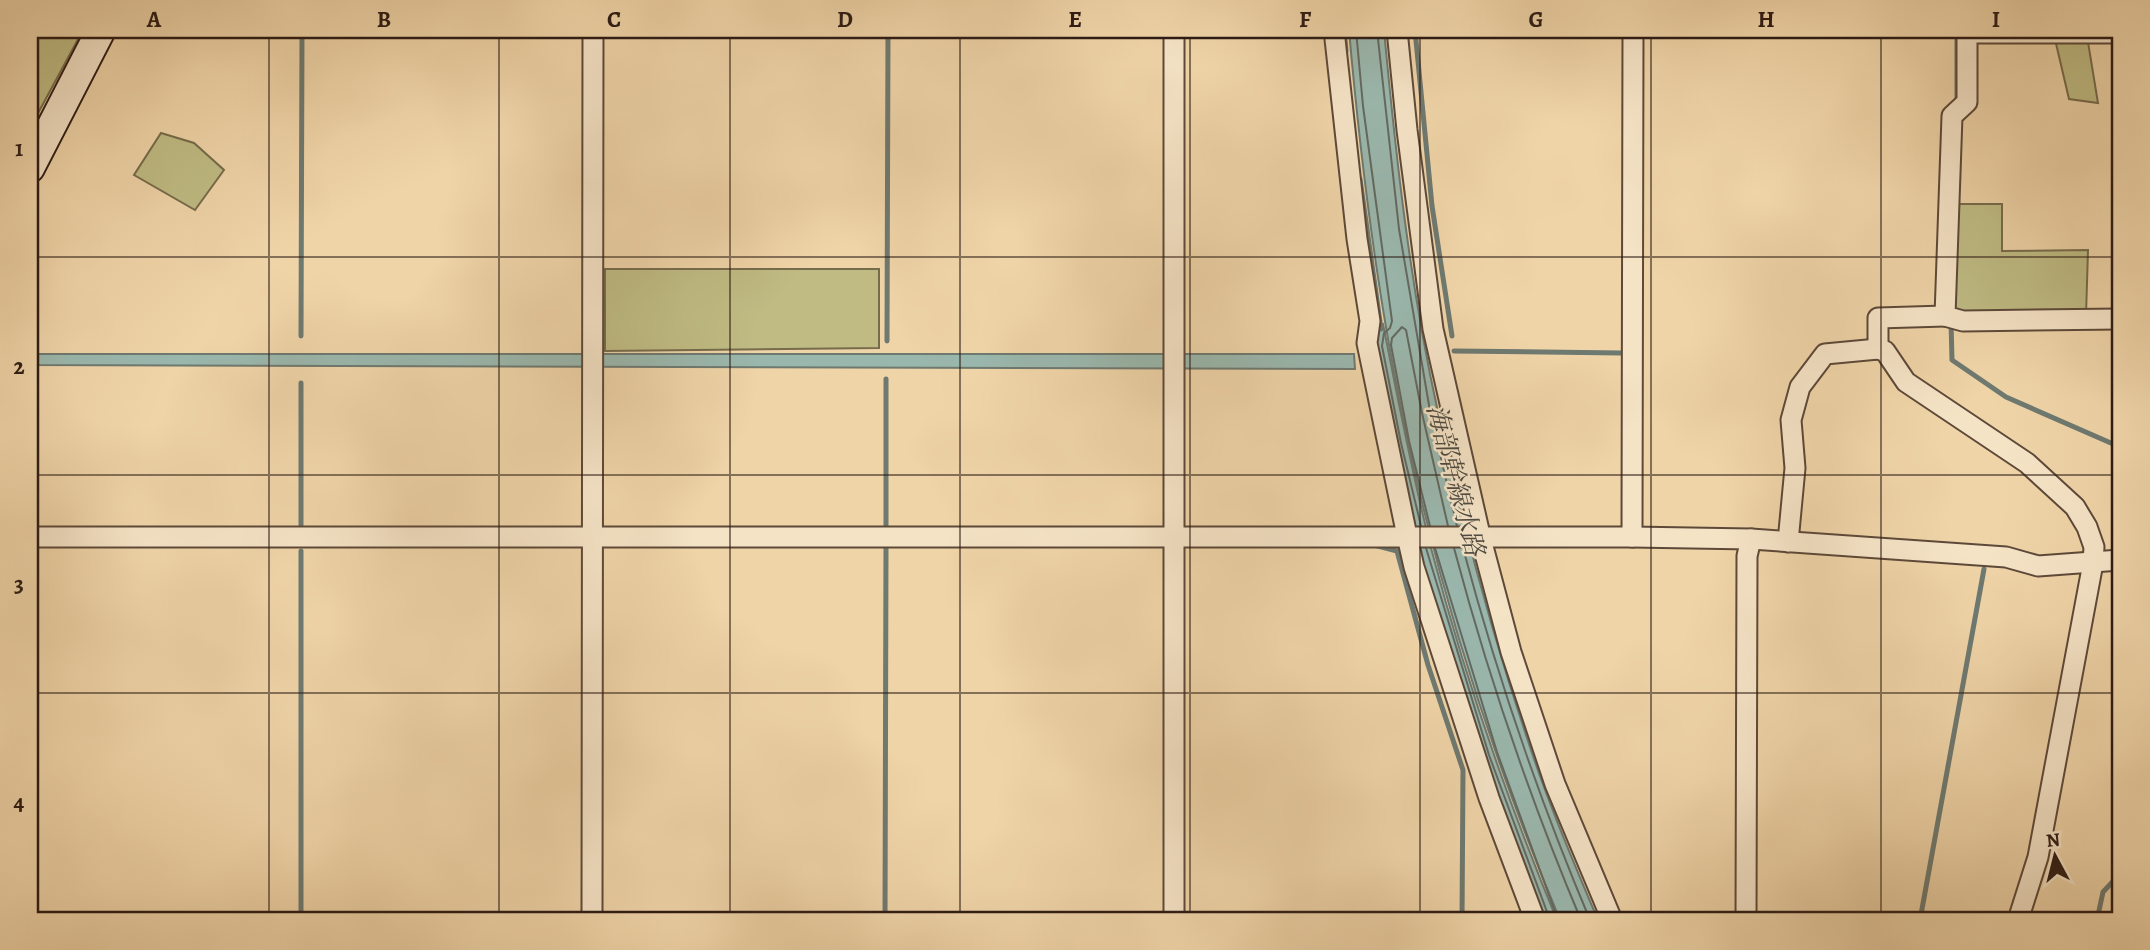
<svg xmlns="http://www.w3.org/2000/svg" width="2150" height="950" viewBox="0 0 2150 950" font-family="Alegreya,'Noto Serif JP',serif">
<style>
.green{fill:#bfbb83;stroke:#766b4c;stroke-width:2}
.water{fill:#9ab7ad;stroke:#6e7970;stroke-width:2}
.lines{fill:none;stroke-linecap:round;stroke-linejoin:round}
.shore{stroke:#636960;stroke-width:2}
.stream{stroke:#6e7970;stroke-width:5}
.street-casing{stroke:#5d4939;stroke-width:23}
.secondary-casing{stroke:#2c1b14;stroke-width:32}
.street{stroke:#f5e3c6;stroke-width:19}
.secondary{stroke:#f5e3c6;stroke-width:28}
.grid{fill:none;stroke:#2c1b14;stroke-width:2;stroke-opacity:0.55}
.labels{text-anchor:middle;stroke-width:5;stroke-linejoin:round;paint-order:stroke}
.water-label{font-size:26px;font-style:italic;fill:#4d4a42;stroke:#f5e3c6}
.neatline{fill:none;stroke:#2c1b14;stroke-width:2.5}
.grid-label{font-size:23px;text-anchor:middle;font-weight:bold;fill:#2c1b14}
</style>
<rect width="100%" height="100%" fill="#efd4a8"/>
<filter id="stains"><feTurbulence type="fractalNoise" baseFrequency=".00286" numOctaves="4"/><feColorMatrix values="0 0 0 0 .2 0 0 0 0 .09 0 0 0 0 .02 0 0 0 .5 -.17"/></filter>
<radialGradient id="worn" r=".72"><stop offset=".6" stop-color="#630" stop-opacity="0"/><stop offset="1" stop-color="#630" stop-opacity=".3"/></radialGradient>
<!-- green -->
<g class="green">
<path d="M30 30H83L30 128Z"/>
<path d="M2054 35 2087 36 2098 103 2069 99Z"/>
<path d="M161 133 194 143 224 170 195 210 134 175Z"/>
<path d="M1955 204H2002V251L2088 250 2086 316 1953 315Z"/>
<path d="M605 269H879V348L605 351Z"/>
</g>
<!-- water -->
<g class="water">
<path d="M1349 30H1384C1396 158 1410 286 1438 412 1462 522 1491 631 1527 738 1547 800 1573 861 1598 920H1560C1496 767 1442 600 1407 437 1378 303 1361 166 1349 30Z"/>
<path d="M1383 324C1398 399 1412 474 1431 548 1464 674 1507 800 1557 920H1544C1498 799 1452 678 1420 553 1403 484 1390 414 1375 345L1377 325Z"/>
<path d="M30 354H1354L1355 369 30 365Z"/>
</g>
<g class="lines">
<!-- shore -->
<g class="shore">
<path d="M1356 30 1363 106 1392 321 1390 328 1384 333 1382 346 1401 443 1421 526"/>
<path d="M1377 30 1399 229 1430 411 1457 526"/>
<path d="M1430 526 1409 441 1391 345 1392 338 1402 327 1406 330 1422 413 1448 526"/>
<path d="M1426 548 1489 755 1550 920"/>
<path d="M1435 548 1497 752 1558 920"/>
<path d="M1454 548C1488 676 1530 799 1581 920"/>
<path d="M1463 548C1497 676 1539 799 1590 920"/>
</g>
<!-- stream -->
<g class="stream">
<path d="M1344 30 1346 51"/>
<path d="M1415 30 1432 206 1452 336"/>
<path d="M1957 103V36"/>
<path d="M1360 179 1381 329"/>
<path d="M1951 322 1952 360 2006 397 2120 447"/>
<path d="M301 336 302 30"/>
<path d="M887 341 888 30"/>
<path d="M1454 351 1621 353"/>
<path d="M301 383V525"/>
<path d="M886 528V379"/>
<path d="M1374 545 1397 551 1428 665 1463 770 1462 920"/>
<path d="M301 920V551"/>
<path d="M885 920 886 546"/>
<path d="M1920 920 1984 569"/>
<path d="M2097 920 2103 892 2120 874"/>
</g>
<!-- street casing -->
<g class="street-casing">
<g id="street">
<path d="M1334 30 1357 239 1370 321 1367 343 1407 536 1414 567 1489 798 1535 920"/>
<path d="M1397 30 1407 130 1433 329 1481 539 1511 652 1555 784 1612 920"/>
<path d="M1967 30V102L1952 116 1945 316 1963 321 2120 319"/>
<path d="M1967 33H2120"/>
<path d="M1878 349V318L1945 316"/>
<path d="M30 537H1632L1751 539 2006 557 2038 566 2120 560"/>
<path d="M1632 537 1633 30"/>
<path d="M1788 542 1795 468 1791 420 1800 387 1825 354 1878 349 1885 351 1906 382 2027 463 2075 507 2087 527 2094 547 2093 563 2038 857 2018 920"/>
<path d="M592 920 593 30"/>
<path d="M1174 920V30"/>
<path d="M1746 920 1747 556 1751 539"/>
</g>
</g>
<!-- secondary casing -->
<g class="secondary-casing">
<path id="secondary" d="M30 168 101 30"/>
</g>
<!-- street -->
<use href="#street" class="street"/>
<!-- secondary -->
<use href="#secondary" class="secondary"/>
</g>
<!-- grid -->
<path class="grid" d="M269 30V920M499 30V920M730 30V920M960 30V920M1190 30V920M1420 30V920M1651 30V920M1881 30V920M30 257H2120M30 475H2120M30 693H2120"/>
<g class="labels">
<!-- water labels -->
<g class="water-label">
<text transform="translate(1456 480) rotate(75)" y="9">海部幹線水路</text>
</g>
</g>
<!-- margin -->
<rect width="2150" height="950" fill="none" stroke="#efd4a8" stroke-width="77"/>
<!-- north arrow -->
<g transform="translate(2055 856) rotate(353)" stroke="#f5e3c6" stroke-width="5" paint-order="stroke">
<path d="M0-5L12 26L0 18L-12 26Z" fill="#2c1b14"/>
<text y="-10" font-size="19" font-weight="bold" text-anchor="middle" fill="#2c1b14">N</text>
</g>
<rect x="38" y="38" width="2074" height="874" class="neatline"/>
<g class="grid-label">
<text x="154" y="27">A</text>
<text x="384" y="27">B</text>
<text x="614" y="27">C</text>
<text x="845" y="27">D</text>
<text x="1075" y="27">E</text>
<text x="1305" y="27">F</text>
<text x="1536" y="27">G</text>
<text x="1766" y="27">H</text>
<text x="1996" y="27">I</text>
<text x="19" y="156">1</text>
<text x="19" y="374">2</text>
<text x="19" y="592">3</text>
<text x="19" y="810">4</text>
</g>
<rect width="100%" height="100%" filter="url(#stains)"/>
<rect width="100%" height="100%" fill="url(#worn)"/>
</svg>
